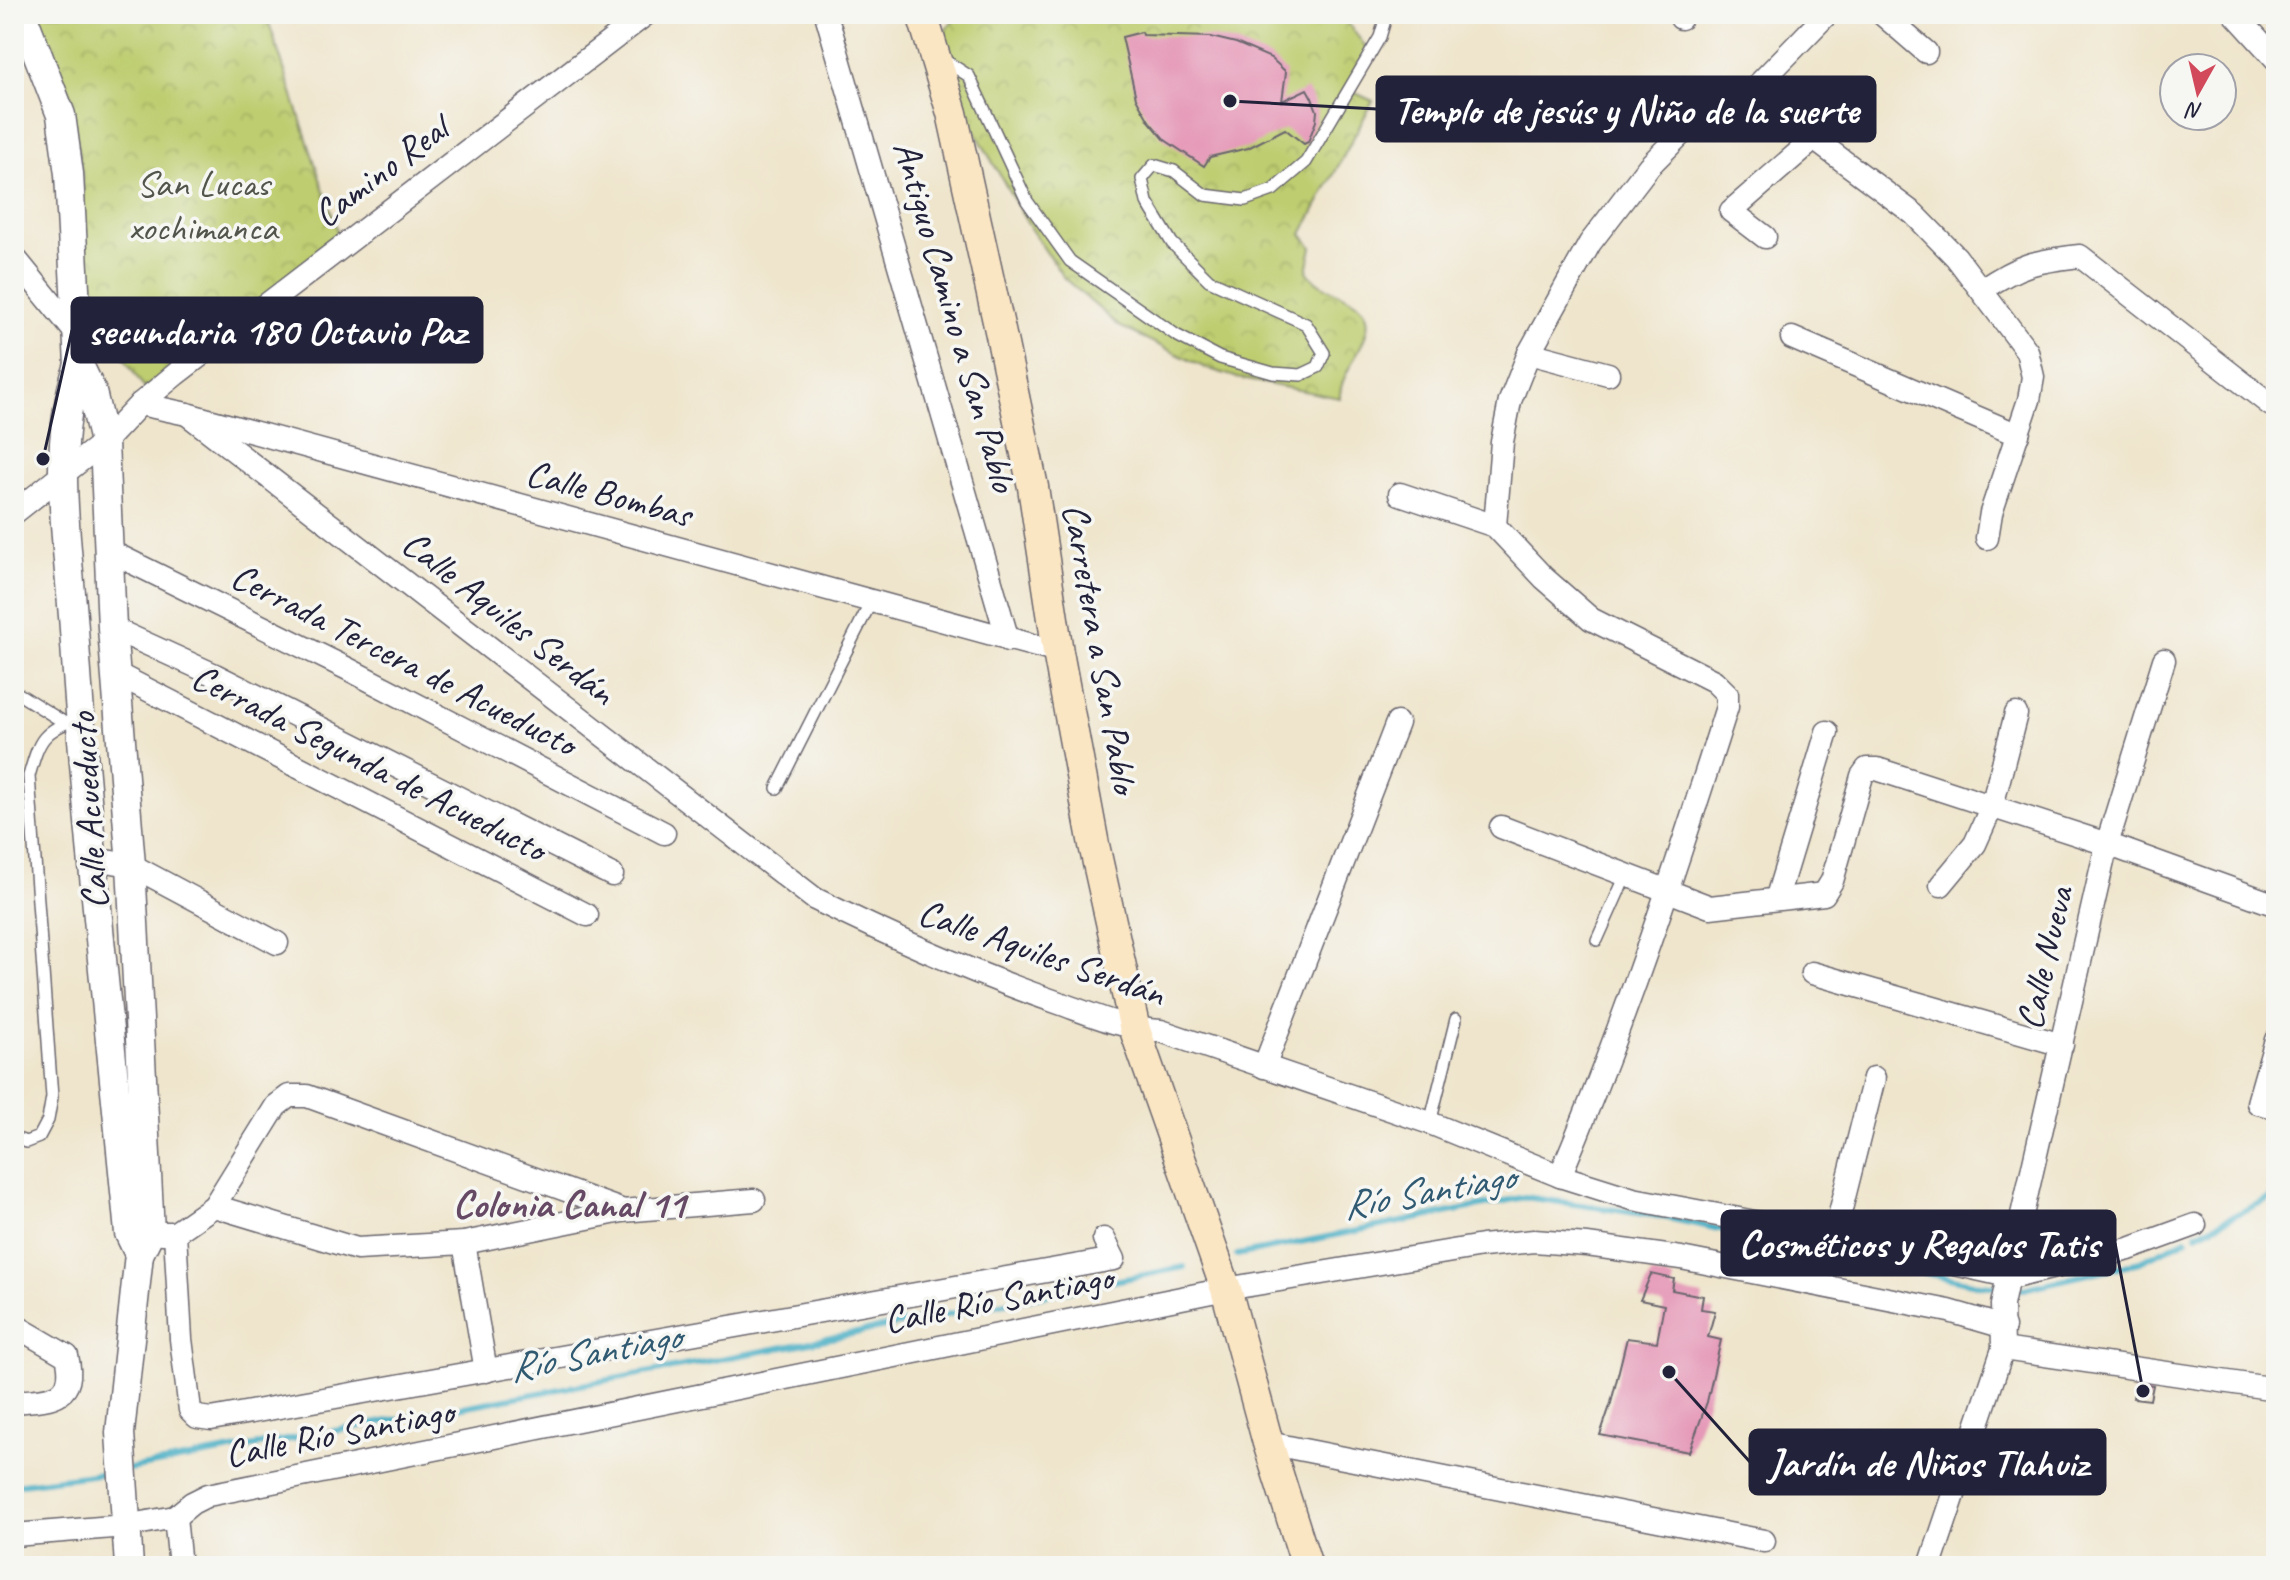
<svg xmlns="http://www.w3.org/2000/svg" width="2290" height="1580" viewBox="0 0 2290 1580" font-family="Caveat,sans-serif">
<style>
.park{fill:url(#park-crowns);stroke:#707856;stroke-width:2}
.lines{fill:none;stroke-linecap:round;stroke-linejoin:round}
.stream{stroke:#45adc4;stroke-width:6}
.building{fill:#e493b4}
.service-casing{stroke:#6a666e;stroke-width:14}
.minor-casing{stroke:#6a666e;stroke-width:25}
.tertiary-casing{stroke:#6a666e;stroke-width:31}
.secondary-casing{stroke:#6a666e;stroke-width:33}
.service{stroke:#fff;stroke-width:11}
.minor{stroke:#fff;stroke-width:22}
.tertiary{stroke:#fff;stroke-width:28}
.secondary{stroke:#fbe6c4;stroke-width:30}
.labels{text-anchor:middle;stroke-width:7;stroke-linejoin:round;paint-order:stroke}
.street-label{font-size:38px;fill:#22223b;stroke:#f6f6f2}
.park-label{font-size:38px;fill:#51554b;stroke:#f6f6f2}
.water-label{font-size:40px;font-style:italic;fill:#305a72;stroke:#f6f6f2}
.neighbourhood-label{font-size:40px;font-weight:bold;fill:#664a65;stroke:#f6f6f2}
.leader{fill:none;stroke:#22223b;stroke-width:3}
.callout-dot{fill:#22223b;stroke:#f6f6f2;stroke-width:3}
.callout{fill:#22223b;stroke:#22223b;stroke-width:3}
.callout-label{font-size:40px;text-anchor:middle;font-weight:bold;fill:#fff}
</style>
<defs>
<pattern id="park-crowns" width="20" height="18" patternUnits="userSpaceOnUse" patternTransform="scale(2)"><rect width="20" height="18" fill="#becd70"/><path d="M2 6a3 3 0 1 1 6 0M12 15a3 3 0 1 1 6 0" fill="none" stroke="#a3b062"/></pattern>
</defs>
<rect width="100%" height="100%" fill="#f6f6f2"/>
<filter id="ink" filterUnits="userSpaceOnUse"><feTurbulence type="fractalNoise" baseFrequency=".0125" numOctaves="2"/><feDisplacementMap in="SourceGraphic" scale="16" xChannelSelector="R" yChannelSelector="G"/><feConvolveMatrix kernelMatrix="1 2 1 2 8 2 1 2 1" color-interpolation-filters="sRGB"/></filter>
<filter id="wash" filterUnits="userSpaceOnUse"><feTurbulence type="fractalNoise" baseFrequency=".006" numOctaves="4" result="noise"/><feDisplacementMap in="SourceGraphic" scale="32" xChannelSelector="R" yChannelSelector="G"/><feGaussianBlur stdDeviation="1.8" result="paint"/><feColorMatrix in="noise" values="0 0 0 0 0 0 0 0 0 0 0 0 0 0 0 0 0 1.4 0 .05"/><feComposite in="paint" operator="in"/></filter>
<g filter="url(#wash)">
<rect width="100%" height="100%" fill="#efe5cc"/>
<!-- park -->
<g class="park">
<path d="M37 14H266L343 249 151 398 87 302 82 174 69 90Z"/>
<path d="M959 14 1341 15 1370 52 1351 91 1373 101 1302 234 1312 247 1307 271C1324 300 1383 292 1364 339 1357 357 1339 379 1340 398L1242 379 1206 368 1119 326 1064 278 1030 228 962 108 941 39 948 26Z"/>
</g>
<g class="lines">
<!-- stream -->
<g class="stream">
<path d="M2197 1234 2276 1195"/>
<path d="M1237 1255 1525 1197 1658 1216 1981 1285 1999 1287"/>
<path d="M2011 1288 2023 1289 2140 1262 2187 1239"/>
<path d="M130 1469 801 1344 1184 1267"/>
<path d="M14 1485 115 1472"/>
</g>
</g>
<g id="blocks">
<!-- building -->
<g class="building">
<path d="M1142 32 1143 35 1211 37 1236 43 1271 58 1286 72 1282 101 1307 89 1312 98 1317 111 1316 121 1308 142 1304 144 1285 129 1248 148 1210 157 1204 166 1165 140 1149 121 1136 98 1122 37Z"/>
<path d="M1651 1274 1674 1279 1672 1290 1703 1296 1701 1309 1715 1311 1708 1337 1721 1340 1707 1402 1689 1452 1600 1435 1611 1403 1627 1338 1657 1342 1664 1305 1640 1300Z"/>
<path d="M2136 1383 2153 1385 2150 1400 2133 1398Z"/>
</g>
</g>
</g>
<g filter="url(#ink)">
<use href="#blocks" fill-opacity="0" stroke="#6a666e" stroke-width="2"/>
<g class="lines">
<!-- service casing -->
<g class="service-casing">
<g id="service">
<path d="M944 60 969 76 1027 201 1070 261 1176 335 1220 358 1273 373 1301 375 1318 367 1324 353 1306 324 1209 280 1172 243 1147 202 1142 179 1154 165 1174 171 1205 195 1245 200 1273 190 1306 162 1380 37 1385 20 1383 14"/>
<path d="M14 691 65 723"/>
<path d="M777 788 871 602"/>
<path d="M1597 940 1627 873"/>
<path d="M1430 1123 1456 1019"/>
<path d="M14 1138 26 1142 39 1137 48 1120 52 1097 29 776C40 737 42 733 79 717"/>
</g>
</g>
<!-- minor casing -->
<g class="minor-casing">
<g id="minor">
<path d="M826 14 1008 640"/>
<path d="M1882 14 1926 52"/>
<path d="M2235 14 2276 59"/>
<path d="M1681 18 1683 14"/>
<path d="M1755 88 1814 139 1914 214 1956 257 2027 351 2033 377 2029 400 1991 513 1987 538"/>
<path d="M1765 237 1731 211 1814 139"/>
<path d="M14 257 75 332"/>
<path d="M1982 290C2019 264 2036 261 2080 256L2271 405"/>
<path d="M1792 338 2018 435"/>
<path d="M1529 353 1608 374"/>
<path d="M140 404 187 414 1058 652"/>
<path d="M187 414 815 899C896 939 977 975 1062 1004 1095 1016 1126 1029 1161 1031L1430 1123 1560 1176 1633 1199 1834 1237 2008 1276 2002 1305 2003 1349 1930 1566"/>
<path d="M1400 494 1495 526"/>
<path d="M14 513 104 442 140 404 176 374 646 14"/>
<path d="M109 551 348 669 664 833"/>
<path d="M112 628 215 675 612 875"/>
<path d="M2164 660 2107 844 2008 1276H2018L2129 1249 2195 1225"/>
<path d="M117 674 587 915"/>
<path d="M1501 827 1710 907 1824 894 1832 881 1862 776 1867 769H1877L2107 844 2276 905"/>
<path d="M93 859 131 865 277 943"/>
<path d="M1941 885 1975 844 1992 806 2016 714"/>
<path d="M1777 897 1827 732"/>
<path d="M1812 973 2062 1045"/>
<path d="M2276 1040 2258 1103 2276 1107"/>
<path d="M1264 1067 1397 723"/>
<path d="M1560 1176C1625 1023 1677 865 1727 707V694L1714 681 1591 619 1544 578 1495 526 1502 442 1510 401 1529 353 1590 243 1649 166 1685 130 1719 106 1755 88 1827 14"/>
<path d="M214 1206 276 1106 289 1096H307L621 1210"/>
<path d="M162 1233H175L214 1206 357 1249 464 1243 622 1211 754 1200"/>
<path d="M175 1233 181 1339 190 1410 197 1417 211 1419 1114 1259 1104 1239"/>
<path d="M1834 1237 1874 1078"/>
<path d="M464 1243 486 1371"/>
<path d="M14 1325 67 1356C78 1401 48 1399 14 1402"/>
<path d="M2003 1349 2276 1389"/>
<path d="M1268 1443 1764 1541"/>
<path d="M175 1517 180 1566"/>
<path d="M14 1535 125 1526 175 1517 192 1503 208 1495 1226 1289 1482 1246 1534 1241 1587 1245 1681 1258 1949 1311 2004 1327"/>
</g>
</g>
<!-- tertiary casing -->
<g class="tertiary-casing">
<g id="tertiary">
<path d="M22 14 61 115 69 174 79 365 92 392 104 442 112 628 131 865 150 1232 139 1254 120 1433 129 1566"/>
<path d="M79 365C50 448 68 544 74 629 87 831 110 1032 129 1233L139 1254"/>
</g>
</g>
<!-- secondary casing -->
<g class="secondary-casing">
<path id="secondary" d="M922 14 952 113 1001 335 1033 487 1058 652 1094 845 1135 1030 1226 1289 1268 1443 1307 1566"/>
</g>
<!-- service -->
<use href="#service" class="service"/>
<!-- minor -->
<use href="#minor" class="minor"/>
<!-- tertiary -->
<use href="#tertiary" class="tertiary"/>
<!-- secondary -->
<use href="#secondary" class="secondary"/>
</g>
</g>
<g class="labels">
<!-- street labels -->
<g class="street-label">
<text transform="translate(380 171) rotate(-37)" y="13">Camino Real</text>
<text transform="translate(956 316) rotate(74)" y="13">Antiguo Camino a San Pablo</text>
<text transform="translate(609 493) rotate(15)" y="13">Calle Bombas</text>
<text transform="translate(509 617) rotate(38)" y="13">Calle Aquiles Serdán</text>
<text transform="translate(1101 648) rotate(80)" y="13">Carretera a San Pablo</text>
<text transform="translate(404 659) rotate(27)" y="13">Cerrada Tercera de Acueducto</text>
<text transform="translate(369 762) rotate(27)" y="13">Cerrada Segunda de Acueducto</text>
<text transform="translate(88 811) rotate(-94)" y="13">Calle Acueducto</text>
<text transform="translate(1042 952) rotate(19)" y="13">Calle Aquiles Serdán</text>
<text transform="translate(2044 958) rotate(-77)" y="13">Calle Nueva</text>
<text transform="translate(998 1298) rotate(-11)" y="13">Calle Río Santiago</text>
<text transform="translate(339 1432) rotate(-11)" y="13">Calle Río Santiago</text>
</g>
<!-- park labels -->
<g class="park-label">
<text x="203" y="196">San Lucas<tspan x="203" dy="44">xochimanca</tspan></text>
</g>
<!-- water labels -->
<g class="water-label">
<text transform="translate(1428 1190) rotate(-10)" y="14">Río Santiago</text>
<text transform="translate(594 1351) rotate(-11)" y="14">Río Santiago</text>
</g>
<!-- neighbourhood labels -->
<g class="neighbourhood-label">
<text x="569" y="1217">Colonia Canal 11</text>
</g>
</g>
<!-- callouts -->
<path class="leader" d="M1230 101L1377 109M43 459L72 330M2143 1391L2115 1243M1669 1372L1750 1462"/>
<g class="callout-dot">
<circle cx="1230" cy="101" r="8"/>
<circle cx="43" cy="459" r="8"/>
<circle cx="2143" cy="1391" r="8"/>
<circle cx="1669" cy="1372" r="8"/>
</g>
<g class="callout">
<rect x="1377" y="77" width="498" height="64" rx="8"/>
<rect x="72" y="298" width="410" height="64" rx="8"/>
<rect x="1722" y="1211" width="393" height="64" rx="8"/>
<rect x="1750" y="1430" width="355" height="64" rx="8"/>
</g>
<g class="callout-label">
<text x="1626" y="123">Templo de jesús y Niño de la suerte</text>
<text x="277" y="344">secundaria 180 Octavio Paz</text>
<text x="1919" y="1257">Cosméticos y Regalos Tatis</text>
<text x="1928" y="1476">Jardín de Niños Tlahuiz</text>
</g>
<!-- margin -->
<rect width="2290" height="1580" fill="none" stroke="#f6f6f2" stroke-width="48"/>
<!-- north arrow -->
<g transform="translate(2198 92) rotate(188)"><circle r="38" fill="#f6f6f2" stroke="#a1a1a9" stroke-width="2"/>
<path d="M0-6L14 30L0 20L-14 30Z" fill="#d1495b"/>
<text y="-12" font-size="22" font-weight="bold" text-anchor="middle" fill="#22223b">N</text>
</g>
</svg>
